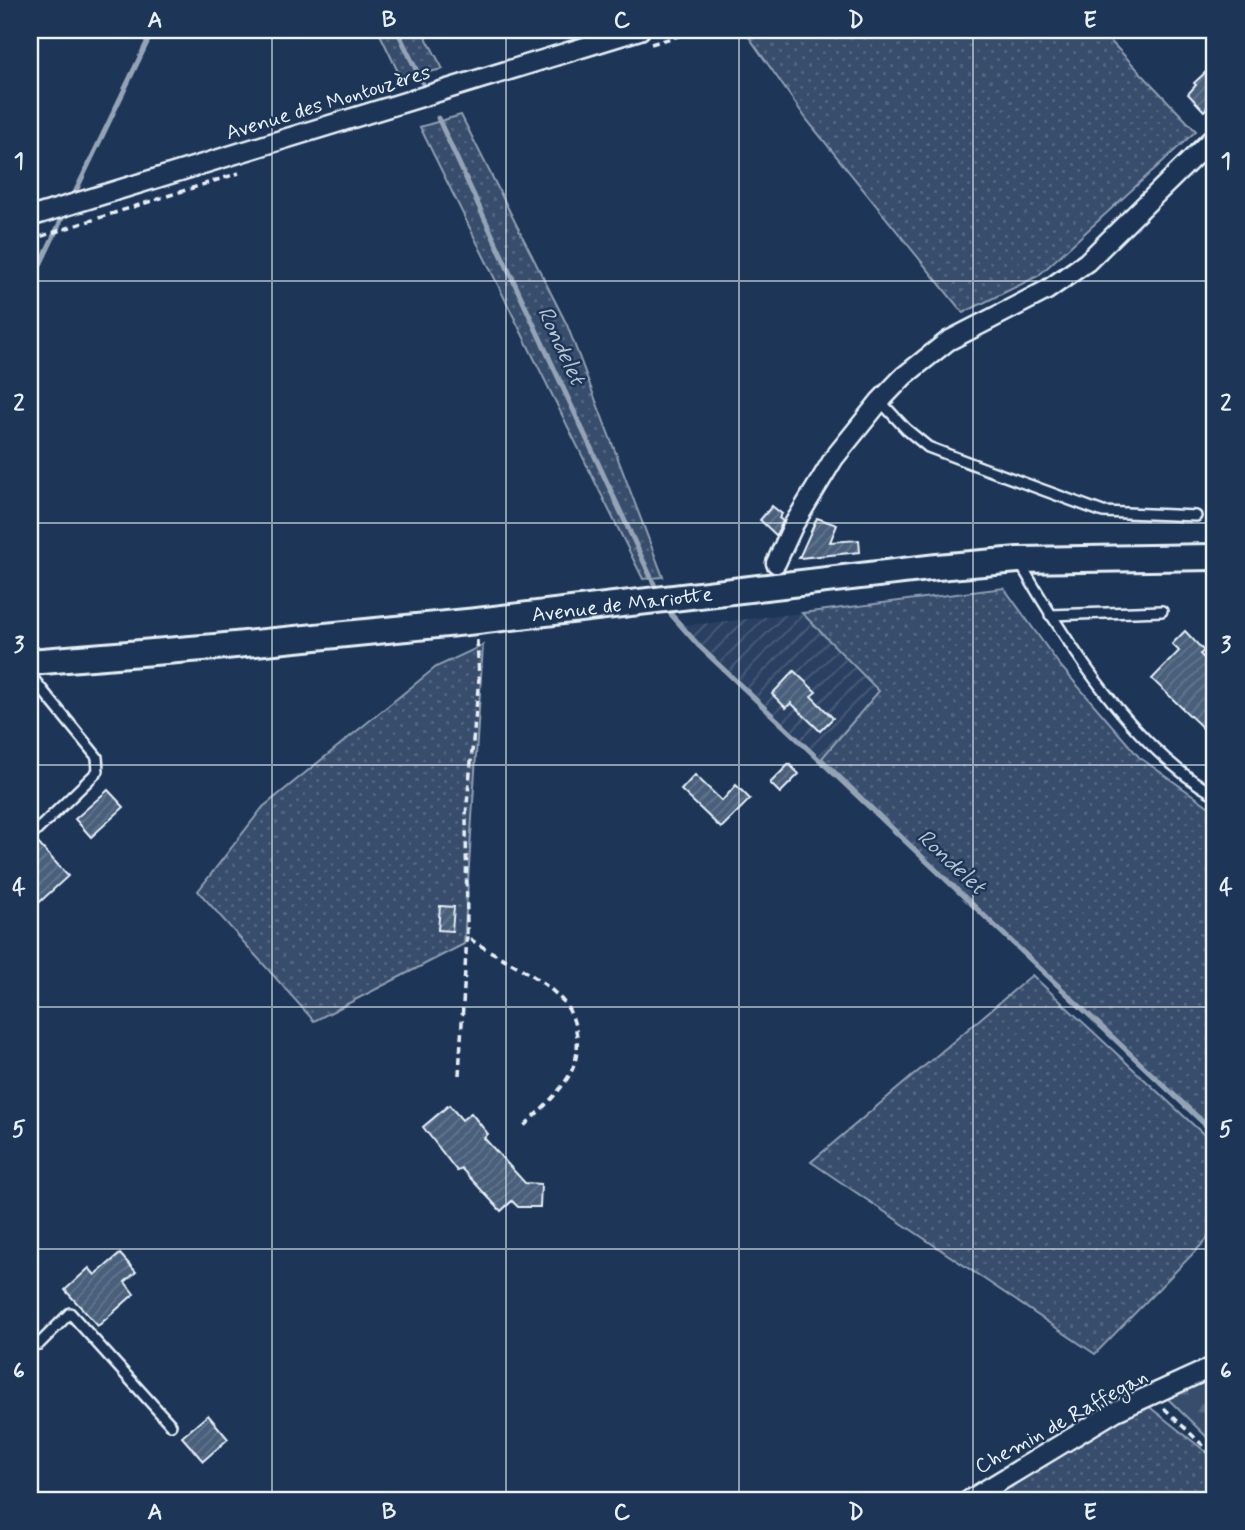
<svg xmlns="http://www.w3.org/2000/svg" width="1245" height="1530" viewBox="0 0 1245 1530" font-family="Mynerve,sans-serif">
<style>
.industrial{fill:url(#industrial-furrows)}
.grass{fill:url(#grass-dots);stroke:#909fb2;stroke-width:2}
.forest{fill:url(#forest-firs);stroke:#909fb2;stroke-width:2}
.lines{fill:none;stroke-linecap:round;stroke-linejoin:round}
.stream{stroke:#95a4b5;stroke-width:5}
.building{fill:url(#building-hatch);stroke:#e8f1f8;stroke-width:2}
.lane-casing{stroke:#e8f1f8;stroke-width:14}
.street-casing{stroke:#e8f1f8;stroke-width:23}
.secondary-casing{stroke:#e8f1f8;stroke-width:30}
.path{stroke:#e8f1f8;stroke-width:3.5;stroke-dasharray:7 5;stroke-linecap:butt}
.lane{stroke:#1d3557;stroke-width:9}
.street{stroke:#1d3557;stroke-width:18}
.secondary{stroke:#1d3557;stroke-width:24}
.grid{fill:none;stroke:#e8f1f8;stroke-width:2;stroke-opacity:0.55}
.labels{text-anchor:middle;stroke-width:5;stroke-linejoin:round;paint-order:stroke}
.street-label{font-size:21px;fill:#e8f1f8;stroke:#1d3557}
.water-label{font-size:23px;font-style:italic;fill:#b7c4d1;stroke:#1d3557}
.neatline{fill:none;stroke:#e8f1f8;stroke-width:2.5}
.grid-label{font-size:23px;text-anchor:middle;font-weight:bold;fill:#e8f1f8}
</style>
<defs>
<pattern id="industrial-furrows" width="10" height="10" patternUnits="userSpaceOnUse" patternTransform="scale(1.75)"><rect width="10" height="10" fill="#2a4162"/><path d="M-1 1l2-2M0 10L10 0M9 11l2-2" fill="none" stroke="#495d79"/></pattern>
<pattern id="grass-dots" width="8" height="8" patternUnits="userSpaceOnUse" patternTransform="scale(1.75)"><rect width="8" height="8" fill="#374d6c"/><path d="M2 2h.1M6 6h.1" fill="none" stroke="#546782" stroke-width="1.8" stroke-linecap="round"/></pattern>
<pattern id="forest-firs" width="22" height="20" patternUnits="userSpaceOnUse" patternTransform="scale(1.75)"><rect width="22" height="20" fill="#374d6c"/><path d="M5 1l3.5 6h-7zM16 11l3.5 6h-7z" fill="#546782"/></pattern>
<pattern id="building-hatch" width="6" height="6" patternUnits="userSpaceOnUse" patternTransform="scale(1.75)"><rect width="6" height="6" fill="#495e7a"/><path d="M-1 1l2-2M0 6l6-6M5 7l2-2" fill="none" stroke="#63768e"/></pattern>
</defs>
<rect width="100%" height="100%" fill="#1d3557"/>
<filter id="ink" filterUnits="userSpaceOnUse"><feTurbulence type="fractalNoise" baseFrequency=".0143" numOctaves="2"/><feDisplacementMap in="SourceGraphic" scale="14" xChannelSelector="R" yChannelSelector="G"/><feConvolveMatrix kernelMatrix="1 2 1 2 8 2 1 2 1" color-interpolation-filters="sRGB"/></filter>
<g filter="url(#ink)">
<!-- industrial -->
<path class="industrial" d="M802 613 879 691 822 758 682 626Z"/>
<!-- grass -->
<g class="grass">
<path d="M378 30H422L443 69 401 78Z"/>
<path d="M744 30H1100L1196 131 1038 276 963 313 807 120Z"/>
<path d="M461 115 567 325 663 577 643 579 420 127Z"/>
<path d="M1004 588 1058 663 1139 757 1215 811V1131L1039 969 822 758 879 691 802 613Z"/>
<path d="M483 645 464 944 314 1021 198 891 263 807 436 667Z"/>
<path d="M1032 975 1215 1145V1231L1095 1354 811 1162Z"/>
<path d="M1147 1405 1215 1459V1500H973Z"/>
</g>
<!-- forest -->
<path class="forest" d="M1215 1369V1445L1163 1394Z"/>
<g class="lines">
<!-- stream -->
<g class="stream">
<path d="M397 30 423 84"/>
<path d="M438 118 655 586"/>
<path d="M71 201 153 30"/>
<path d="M30 286 66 210"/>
<path d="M669 612 699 646 1215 1134"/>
</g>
</g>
<!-- building -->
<g class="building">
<path d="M1207 71 1215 79V99L1204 111 1188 94 1196 85 1194 83Z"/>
<path d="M772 506 782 514 779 518 783 521 776 535 760 520Z"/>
<path d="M817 518 837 525 830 542 859 540 860 552 799 558Z"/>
<path d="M1185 631 1204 651 1200 654 1215 669V740L1152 679 1179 651 1172 644Z"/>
<path d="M794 671 816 692 811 696 833 718 820 731 791 703 786 708 772 694Z"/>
<path d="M789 764 799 774 780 793 770 783Z"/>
<path d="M695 775 722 801 736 785 750 799 721 828 681 790Z"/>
<path d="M108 790 124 807 91 837 75 819Z"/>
<path d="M36 841 68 876 30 911V844Z"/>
<path d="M440 906 454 907 452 931 438 930Z"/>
<path d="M449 1105 462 1120 471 1113 488 1134 484 1138 525 1183 541 1184 540 1207H518L512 1201 501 1211 461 1168 457 1171 423 1127Z"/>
<path d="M120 1254 136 1272 125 1282 134 1294 98 1326 65 1290 89 1268 95 1275Z"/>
<path d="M208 1415 228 1439 203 1461 182 1437Z"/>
</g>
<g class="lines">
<!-- lane casing -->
<g class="lane-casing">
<g id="lane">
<path d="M880 401 906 429 928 447 983 468 1103 512 1196 516"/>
<path d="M1020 563C1067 644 1133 748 1215 795"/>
<path d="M1050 615 1162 611"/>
<path d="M30 675 97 757 98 771 30 837"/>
<path d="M30 1345 39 1344 70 1313 171 1425"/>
</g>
</g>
<!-- street casing -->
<g class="street-casing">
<g id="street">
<path d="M30 217 640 30"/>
<path d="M776 563 794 524 834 458 880 401 904 376 948 341 1047 290 1087 262 1215 136"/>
<path d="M969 1500 1116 1411 1215 1366"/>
</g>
</g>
<!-- secondary casing -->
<g class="secondary-casing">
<g id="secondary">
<path id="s1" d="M30 662 215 647 477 621 937 567 1018 560 1215 557"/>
</g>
</g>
<!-- path -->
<g class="path">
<path d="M651 44 699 30"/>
<path d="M30 240 239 173"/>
<path d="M477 640 479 678 466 815 467 935 473 941C501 959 536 973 560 998 578 1016 583 1051 570 1074 558 1095 540 1110 523 1127"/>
<path d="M459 1075 467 935"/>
<path d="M1164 1408 1215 1457"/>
</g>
<!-- lane -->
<use href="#lane" class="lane"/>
<!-- street -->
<use href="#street" class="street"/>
<!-- secondary -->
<use href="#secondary" class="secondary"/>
</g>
</g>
<!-- grid -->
<path class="grid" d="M272 30V1500M506 30V1500M739 30V1500M973 30V1500M30 281H1215M30 523H1215M30 765H1215M30 1007H1215M30 1249H1215"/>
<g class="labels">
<!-- street labels -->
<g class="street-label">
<text transform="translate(328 102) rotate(-17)" y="7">Avenue des Montouzères</text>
<text dy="7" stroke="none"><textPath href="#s1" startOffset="595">Avenue de Mariotte</textPath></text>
<text transform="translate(1061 1421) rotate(-29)" y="7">Chemin de Raffegan</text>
</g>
<!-- water labels -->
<g class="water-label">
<text transform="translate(562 345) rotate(65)" y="8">Rondelet</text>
<text transform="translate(952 861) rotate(43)" y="8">Rondelet</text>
</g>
</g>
<!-- margin -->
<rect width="1245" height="1530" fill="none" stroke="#1d3557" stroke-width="77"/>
<rect x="38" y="38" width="1168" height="1454" class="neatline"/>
<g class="grid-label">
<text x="155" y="27">A</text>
<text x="389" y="27">B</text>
<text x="622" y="27">C</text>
<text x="856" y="27">D</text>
<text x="1090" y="27">E</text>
<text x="19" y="168">1</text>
<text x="1226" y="168">1</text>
<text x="19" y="410">2</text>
<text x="1226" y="410">2</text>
<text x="19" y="652">3</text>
<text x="1226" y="652">3</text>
<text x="19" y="894">4</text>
<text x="1226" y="894">4</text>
<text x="19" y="1136">5</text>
<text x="1226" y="1136">5</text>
<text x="19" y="1378">6</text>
<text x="1226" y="1378">6</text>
<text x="155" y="1519">A</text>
<text x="389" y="1519">B</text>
<text x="622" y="1519">C</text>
<text x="856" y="1519">D</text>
<text x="1090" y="1519">E</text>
</g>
</svg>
